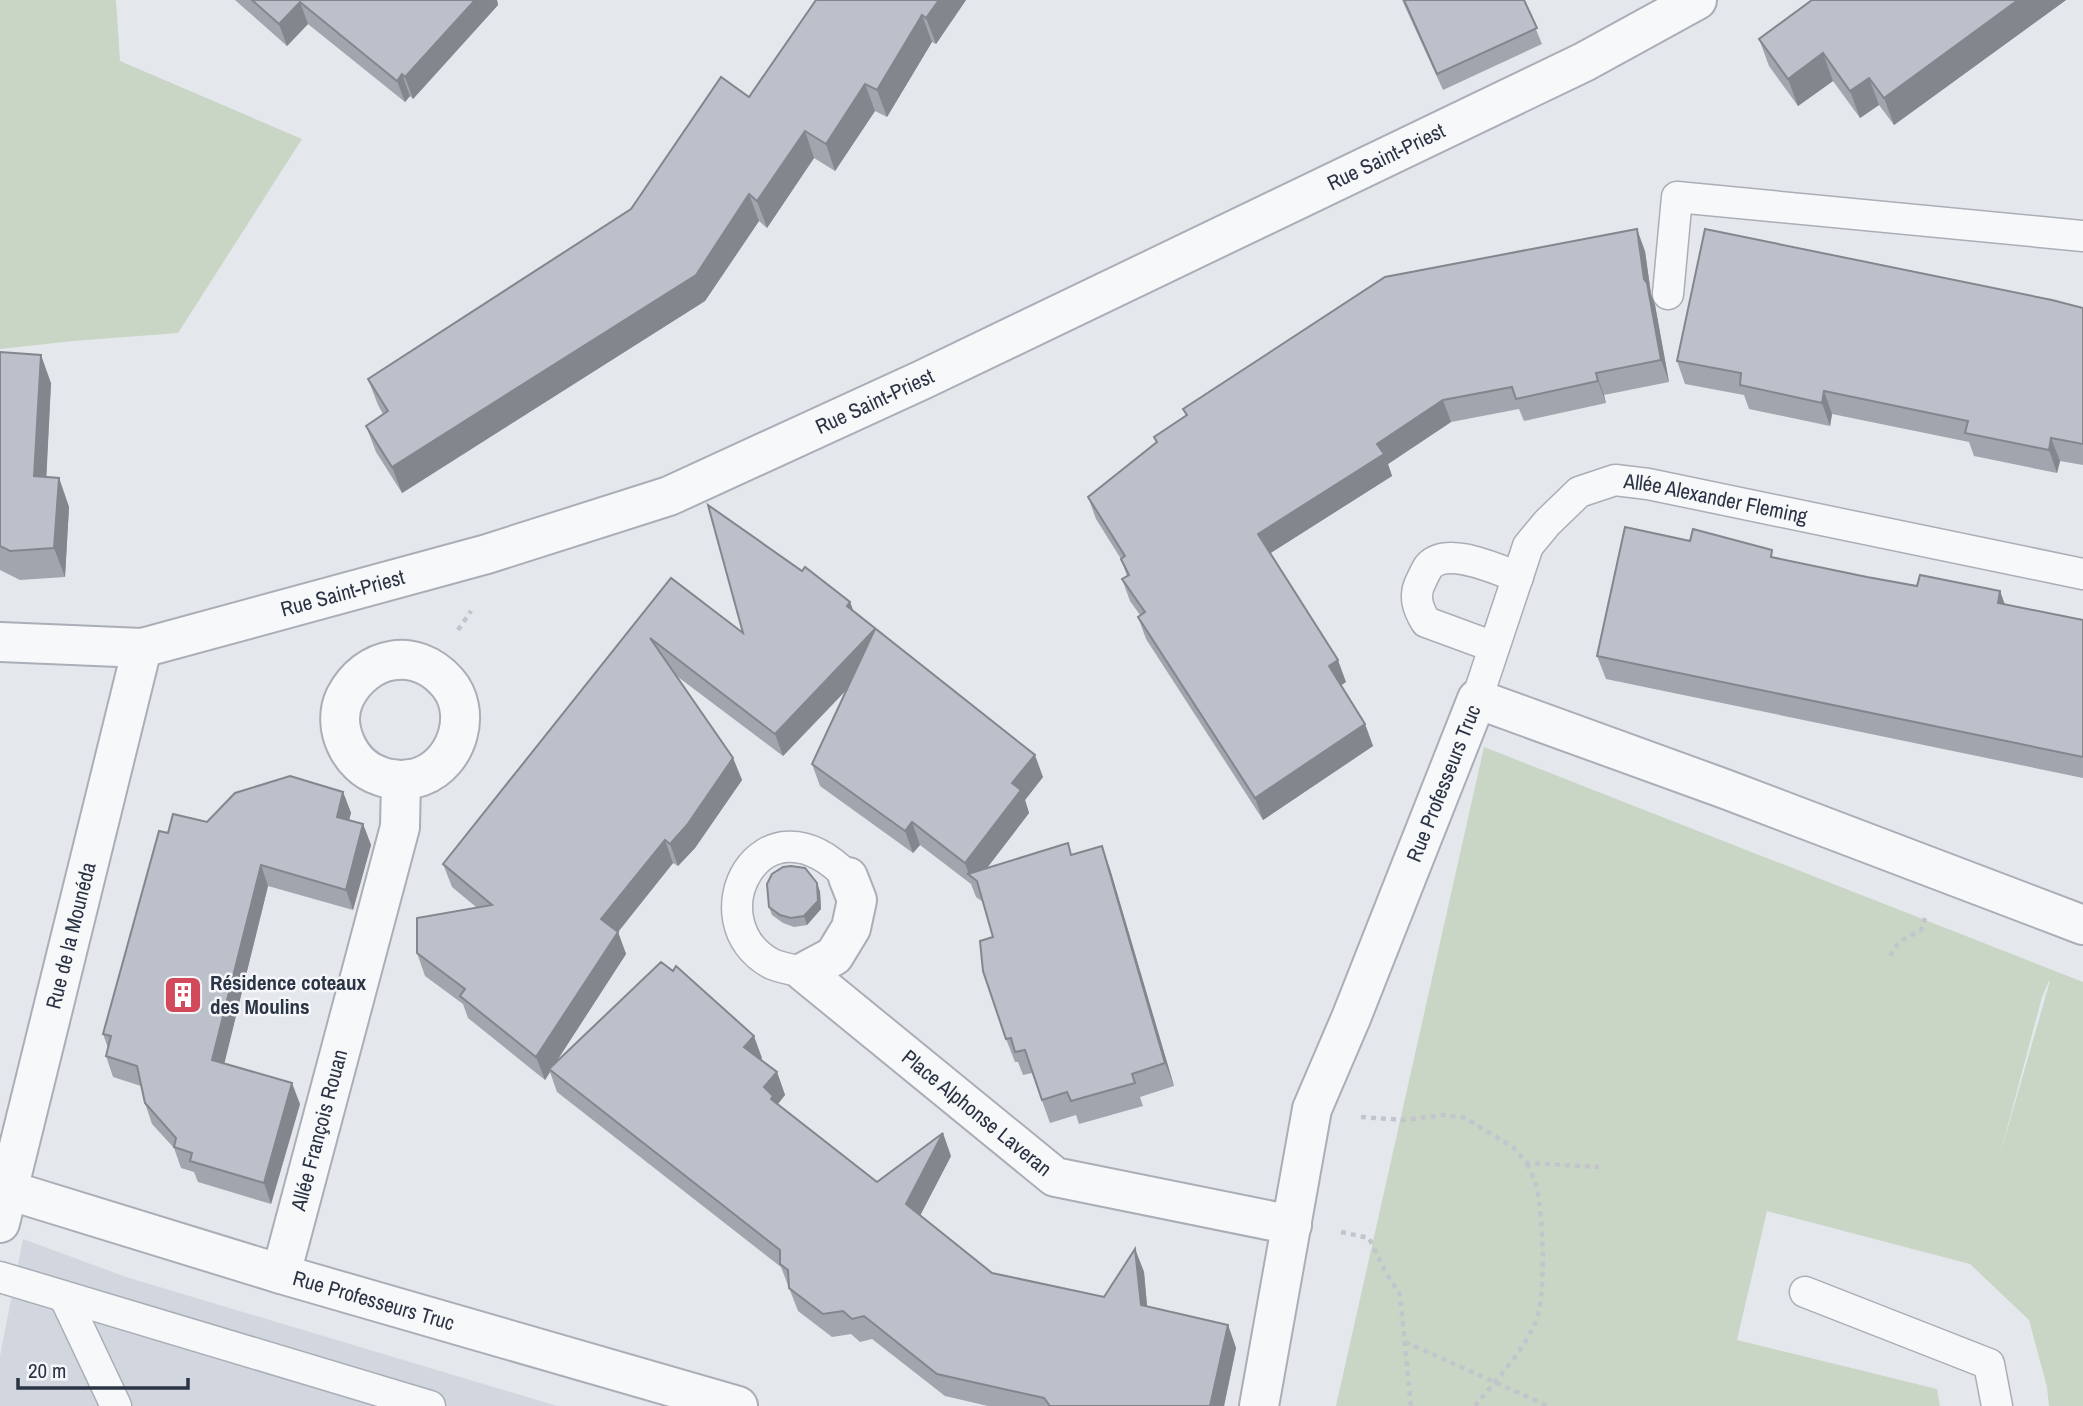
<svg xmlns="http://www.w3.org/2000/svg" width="2083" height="1406" viewBox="0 0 2083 1406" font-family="'Archivo Narrow',sans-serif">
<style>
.built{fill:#d2d6de}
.green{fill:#c9d6c5;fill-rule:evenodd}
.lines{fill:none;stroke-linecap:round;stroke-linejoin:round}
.lane-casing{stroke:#a9aeb7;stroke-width:33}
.street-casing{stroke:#a9aeb7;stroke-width:42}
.path{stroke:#c2c5cb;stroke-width:4.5;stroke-dasharray:5 5;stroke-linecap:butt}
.lane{stroke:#f7f8fa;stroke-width:30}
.street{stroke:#f7f8fa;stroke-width:38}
.wall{fill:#a1a5ae}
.shaded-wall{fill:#83868d}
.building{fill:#bbc0ca;stroke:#83868d;stroke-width:2}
.labels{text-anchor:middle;stroke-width:5;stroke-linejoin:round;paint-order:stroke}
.street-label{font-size:21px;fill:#2b3445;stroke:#f4f6f9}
.poi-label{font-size:21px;font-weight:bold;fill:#2b3445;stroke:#f4f6f9;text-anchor:start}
</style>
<rect width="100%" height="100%" fill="#e4e7ec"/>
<!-- built -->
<path class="built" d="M23 1239 126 1277 557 1406H0V1356Z"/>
<!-- green -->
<g class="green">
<path d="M0 0H116L120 61 302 139 178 333 73 341 0 349Z"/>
<path d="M1484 747 2083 982V1406H2049L2047 1387 2029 1320 1970 1264 1767 1211 1737 1340 1937 1389 1940 1406H1336ZM2049 981H2050L2000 1155 2042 997Z"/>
</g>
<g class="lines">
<!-- lane casing -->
<g class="lane-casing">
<g id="lane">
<path d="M1668 294 1677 197 2083 236"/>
<path d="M1494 647 1426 622C1418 609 1413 596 1421 581 1423 577 1426 570 1429 566 1448 546 1495 569 1518 577"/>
<path id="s1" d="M1477 699 1528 546 1547 523 1579 492 1615 480 1648 484 2083 574"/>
<path d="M804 972C794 970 781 968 772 964 693 922 761 787 848 877"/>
<path d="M0 1277 430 1406"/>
<path d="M1805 1292 1989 1364 1997 1406"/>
<path d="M65 1298 116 1406"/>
</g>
</g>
<!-- street casing -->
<g class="street-casing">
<g id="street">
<path id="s2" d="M0 642 142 648 487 554 669 496 922 380 1584 62 1697 0"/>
<path id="s3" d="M848 877 857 900 851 928 834 956 804 972 1055 1177 1292 1225"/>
<path id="s4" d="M8 1190 281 1274 738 1406"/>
<path id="s5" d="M0 1223 142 648"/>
<path id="s6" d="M281 1274 400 827 401 780C408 779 416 779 422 776 458 762 473 711 447 682 415 646 366 656 345 697 331 726 349 766 380 776 386 779 394 779 401 780"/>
<path id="s7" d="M1259 1406 1312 1109 1351 1018 1477 699 1725 789 2083 925"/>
</g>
</g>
<!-- path -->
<g class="path">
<path d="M458 630 471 611"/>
<path d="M1890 956 1899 942 1921 930 1925 918"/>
<path d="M1361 1117 1404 1120 1444 1115 1465 1118 1513 1147 1527 1163 1599 1167"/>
<path d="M1341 1232 1369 1238 1385 1271 1400 1295 1411 1406"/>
<path d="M1405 1342 1548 1406"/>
<path d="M1475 1406C1496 1380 1522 1353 1535 1323 1547 1296 1543 1218 1537 1188 1535 1180 1530 1171 1527 1163"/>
</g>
<!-- lane -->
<use href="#lane" class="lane"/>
<!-- street -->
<use href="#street" class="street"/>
</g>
<!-- wall -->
<g class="wall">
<path d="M235 0H497L498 5 413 99 410 96 405 102 308 24 287 46Z"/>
<path d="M816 0H966L936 44 932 42 887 117 875 111 835 171 814 158 767 228 759 221 705 301 402 493 376 452 366 426 383 414 378 405 368 379 631 209 749 97Z"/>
<path d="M1402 0H1524L1542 44 1443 90Z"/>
<path d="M2066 0 1894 125 1879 105 1860 118 1833 81 1798 106 1769 66 1759 39Z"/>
<path d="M1645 251 1651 294 1655 305 1669 382 1604 395 1606 403 1524 421 1519 409 1451 422 1388 464 1392 476 1270 553 1346 682 1341 685 1365 724 1373 746 1263 820 1146 639 1138 617 1140 615 1130 601 1122 579 1127 576 1121 559 1096 519 1088 497 1156 443 1154 437 1186 416 1183 409Z"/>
<path d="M2083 308V465L2060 461 2057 473 1974 456 1969 442 1832 414 1830 426 1749 409 1744 395 1685 384 1677 361Z"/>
<path d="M0 352 51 383 46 477 59 478 69 507 65 577 20 580 0 570Z"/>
<path d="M1775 558 1867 577 1917 586 2000 591 2005 605 2083 620V778L1606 679 1597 656Z"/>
<path d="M802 571 850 602 854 612 1043 777 1025 800 1029 813 987 868 1072 854 1110 869 1174 1086 1140 1097 1143 1106 1079 1124 1076 1115 1050 1123 1032 1073 1023 1075 1018 1062H1015L1006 1039 993 937 983 902 976 897 971 884 920 845 913 853 820 786 812 764 846 690 783 756 674 674 733 758 742 780 695 848 678 866 673 863 618 932 626 954 556 1062 762 1058 761 1060 777 1072 785 1095 778 1104 877 1182 951 1156 920 1216 992 1273 1104 1297 1135 1249 1144 1272 1147 1306 1228 1325 1236 1348 1224 1406H988L945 1396 872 1339 860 1342 851 1334 832 1337 798 1311 781 1267 557 1092 550 1072 545 1080 468 1018 463 1004 425 976 417 953 476 907 452 887 443 864 671 578 743 633Z"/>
<path d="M343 792 351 813 349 820 363 824 371 845 353 910 268 886 224 1064 300 1104 271 1204 198 1182 194 1172 181 1168 174 1148 152 1124 145 1103 141 1086 113 1077 106 1056 108 1048 103 1034 168 833 207 822Z"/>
<path d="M817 883 820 892 821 909 807 925 794 927 783 923 772 915 769 907Z"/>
</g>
<!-- shaded-wall -->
<g class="shaded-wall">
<path d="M475 0H497L498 5 413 99 405 77Z"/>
<path d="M939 0H966L936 44 926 18Z"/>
<path d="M2018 0H2066L1894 125 1884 98Z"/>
<path d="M300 2 308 24 287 46 279 24Z"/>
<path d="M922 15 932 42 887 117 877 90Z"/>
<path d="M1823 53 1833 81 1798 106 1788 79Z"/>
<path d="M402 74 410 96 405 102 397 81Z"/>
<path d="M1869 78 1879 105 1860 118 1850 91Z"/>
<path d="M865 84 875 111 835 171 826 144Z"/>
<path d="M805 131 814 158 767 228 757 201Z"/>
<path d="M749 194 759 221 705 301 402 493 392 467Z"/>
<path d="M1637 229 1645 251 1651 294 1655 305 1669 382 1661 360 1644 279Z"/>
<path d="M41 355 51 383 45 505 34 476Z"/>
<path d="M1596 373 1604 395 1606 403 1598 381Z"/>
<path d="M1824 391 1832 414 1830 426 1822 403Z"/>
<path d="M1443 400 1451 422 1388 464 1392 476 1266 556 1258 534 1377 444Z"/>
<path d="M2051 438 2060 461 2057 473 2049 450Z"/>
<path d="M59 478 69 507 65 577 54 548Z"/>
<path d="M2000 591 2008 614 1998 603Z"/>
<path d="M850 602 858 625 847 606Z"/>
<path d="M875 629 883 652 783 756 775 734Z"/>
<path d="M1338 660 1346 682 1337 688 1329 666Z"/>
<path d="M1365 724 1373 746 1263 820 1255 798Z"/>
<path d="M1035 755 1043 777 1025 800 1029 813 977 881 969 875 965 863 1012 783Z"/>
<path d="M733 758 742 780 695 848 678 866 670 844Z"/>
<path d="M343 792 351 813 344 837 337 817Z"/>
<path d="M912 822 920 845 913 853 905 831Z"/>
<path d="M363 824 371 845 353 910 346 890Z"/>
<path d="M665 840 673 863 618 932 626 954 551 1070 549 1069 550 1072 545 1080 536 1057 601 919Z"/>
<path d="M1102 846 1110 869 1174 1086 1165 1063Z"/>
<path d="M261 865 268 886 220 1081 212 1060Z"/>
<path d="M817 883 820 892 821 909 807 925 804 916Z"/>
<path d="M754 1036 762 1058 752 1070 744 1047Z"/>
<path d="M777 1072 785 1095 777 1105 782 1118 764 1087Z"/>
<path d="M292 1083 300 1104 271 1204 264 1183Z"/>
<path d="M943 1133 951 1156 914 1227 906 1204Z"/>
<path d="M1135 1249 1144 1272 1149 1328 1141 1305Z"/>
<path d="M1228 1325 1236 1348 1224 1406H1210Z"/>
</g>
<!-- building -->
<g class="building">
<path d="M252 0H475L405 77 402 74 397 81 300 2 279 24Z"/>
<path d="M816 0H939L926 18 922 15 877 90 865 84 826 144 805 131 757 201 749 194 696 275 392 467 366 426 388 411 368 379 631 209 721 77 749 97Z"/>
<path d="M1404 0H1524L1537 28 1437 74Z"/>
<path d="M1812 0H2018L1884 98 1869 78 1850 91 1823 53 1788 79 1759 39Z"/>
<path d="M1637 229 1644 279 1647 283 1661 360 1596 373 1598 381 1516 399 1512 387 1443 400 1377 444 1384 454 1258 534 1338 660 1329 666 1365 724 1255 798 1138 617 1145 612 1122 579 1129 575 1121 559 1125 556 1088 497 1157 442 1154 437 1187 415 1183 409 1385 277Z"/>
<path d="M1705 229 2052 300 2083 308V444L2051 438 2049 450 1965 433 1968 421 1824 391 1822 403 1740 385 1741 373 1677 361Z"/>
<path d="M0 352 41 355 34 476 59 478 54 548 10 551 0 546Z"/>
<path d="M708 505 802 571 805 567 850 602 847 606 1035 755 1012 783 1021 790 965 863 912 822 905 831 812 764 875 629 775 734 650 638 733 758 687 825 670 844 665 840 601 919 618 932 536 1057 460 996 465 989 417 953V918L492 905 443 864 671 578 743 633Z"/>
<path d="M1625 527 1690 541 1693 529 1772 550 1771 557 1867 577 1917 586 1920 575 2000 591 1998 603 2083 620V757L1597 656Z"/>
<path d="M290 776 343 792 337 817 363 824 346 890 261 865 212 1060 292 1083 264 1183 190 1161 192 1153 174 1147 176 1138 145 1103 137 1066 106 1056 111 1036 103 1034 159 831 168 833 173 814 207 822 235 793Z"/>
<path d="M1068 843 1071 855 1102 846 1165 1063 1132 1074 1135 1083 1071 1101 1067 1092 1042 1100 1025 1050 1015 1052 1011 1038 1006 1039 983 971 980 941 993 937 977 881 968 874Z"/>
<path d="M791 866 805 868 817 883 818 901 804 916 791 918 780 915 769 907 767 884 772 874 783 867Z"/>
<path d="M661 962 673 971 676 966 754 1036 744 1047 777 1072 764 1087 773 1096 771 1099 877 1182 943 1133 906 1204 992 1273 1104 1297 1135 1249 1141 1305 1228 1325 1210 1406H1050L1044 1398 937 1374 864 1316 852 1319 843 1311 823 1314 789 1288 788 1270 780 1264V1250L549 1069Z"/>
</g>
<!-- icons -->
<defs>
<g id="building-square" transform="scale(2.0125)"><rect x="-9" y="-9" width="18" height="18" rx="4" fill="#d1495b" stroke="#f4f6f9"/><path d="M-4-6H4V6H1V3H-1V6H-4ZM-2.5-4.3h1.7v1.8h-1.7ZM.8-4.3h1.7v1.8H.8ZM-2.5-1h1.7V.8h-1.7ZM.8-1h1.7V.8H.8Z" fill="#fff"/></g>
</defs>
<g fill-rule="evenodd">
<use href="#building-square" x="183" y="995"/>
</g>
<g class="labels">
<!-- street labels -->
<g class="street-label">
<text dy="7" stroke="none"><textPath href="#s2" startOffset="1484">Rue Saint-Priest</textPath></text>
<text dy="7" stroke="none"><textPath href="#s2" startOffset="917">Rue Saint-Priest</textPath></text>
<text dy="7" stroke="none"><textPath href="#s1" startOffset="376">Allée Alexander Fleming</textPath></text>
<text dy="7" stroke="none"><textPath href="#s2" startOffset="350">Rue Saint-Priest</textPath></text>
<text dy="7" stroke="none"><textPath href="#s7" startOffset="653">Rue Professeurs Truc</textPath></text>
<text dy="7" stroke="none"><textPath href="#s5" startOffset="296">Rue de la Mounéda</textPath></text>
<text dy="7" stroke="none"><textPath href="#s3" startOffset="343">Place Alphonse Laveran</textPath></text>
<text dy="7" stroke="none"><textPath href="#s6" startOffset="149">Allée François Rouan</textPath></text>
<text dy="7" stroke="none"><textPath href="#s4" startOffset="382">Rue Professeurs Truc</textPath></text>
</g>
<!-- poi labels -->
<g class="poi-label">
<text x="210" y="990">Résidence coteaux<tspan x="210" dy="24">des Moulins</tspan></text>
</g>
</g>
<!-- scale -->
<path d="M18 1378v10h170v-10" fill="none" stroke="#2b3445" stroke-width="3.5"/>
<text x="28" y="1378" font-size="21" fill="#2b3445" stroke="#f4f6f9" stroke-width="5" paint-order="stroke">20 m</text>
</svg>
